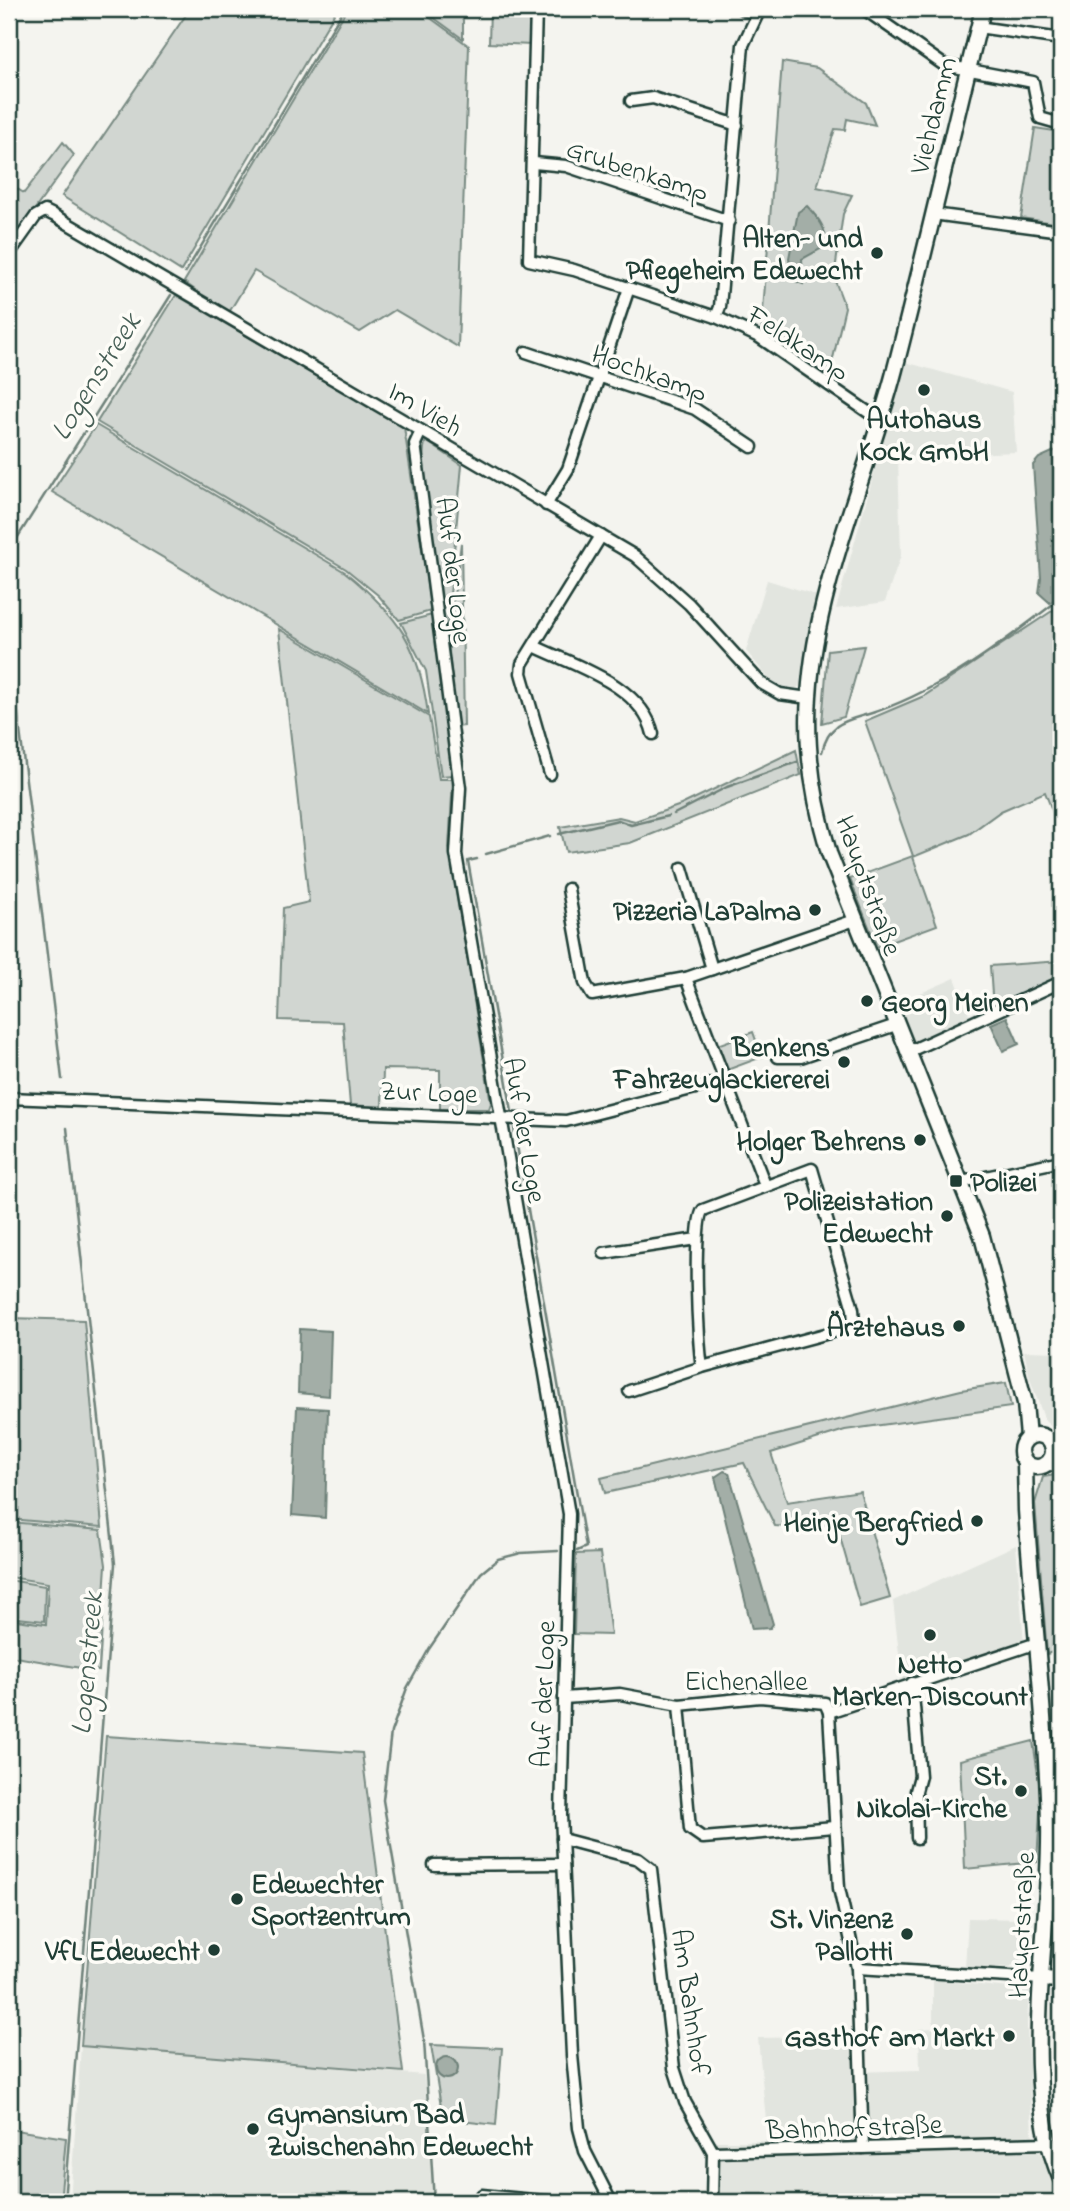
<svg xmlns="http://www.w3.org/2000/svg" width="1070" height="2211" viewBox="0 0 1070 2211" font-family="'Indie Flower',sans-serif">
<style>
.built{fill:#e2e5df}
.green{fill:#d1d6d1;stroke:#788a82;stroke-width:2}
.water{fill:#a3aea7;stroke:#6e8179;stroke-width:2}
.lines{fill:none;stroke-linecap:round;stroke-linejoin:round}
.stream{stroke:#6e8179;stroke-width:2.5}
.street-casing{stroke:#1f3d34;stroke-width:15}
.secondary-casing{stroke:#1f3d34;stroke-width:19}
.street{stroke:#fdfcf7;stroke-width:10}
.secondary{stroke:#fdfcf7;stroke-width:14}
.poi-dot{fill:#1f3d34;stroke:#fdfcf7;stroke-width:2.5}
.labels{text-anchor:middle;stroke-width:7;stroke-linejoin:round;paint-order:stroke}
.street-label{font-size:28px;fill:#1f3d34;stroke:#fdfcf7}
.poi-label{font-size:28px;font-weight:bold;fill:#1f3d34;stroke:#fdfcf7;text-anchor:end}
.water-label{font-size:30px;font-style:italic;fill:#475f56;stroke:#fdfcf7}
</style>
<rect width="100%" height="100%" fill="#f4f4ef"/>
<filter id="ink" filterUnits="userSpaceOnUse"><feTurbulence type="fractalNoise" baseFrequency=".0143" numOctaves="2"/><feDisplacementMap in="SourceGraphic" scale="14" xChannelSelector="R" yChannelSelector="G"/><feConvolveMatrix kernelMatrix="1 2 1 2 8 2 1 2 1" color-interpolation-filters="sRGB"/></filter>
<g filter="url(#ink)">
<!-- built -->
<g class="built">
<path d="M905 362 1012 392 1016 452 898 457 901 555 885 602 836 609Z"/>
<path d="M767 580 816 595 799 687 789 690 774 685 746 651Z"/>
<path d="M955 978 970 1017 913 1043 898 1003Z"/>
<path d="M1024 1351 1061 1352V1436L1045 1421 1030 1379Z"/>
<path d="M1016 1545 1024 1644 902 1680 893 1601Z"/>
<path d="M968 1918 1032 1919 1029 1951 1010 1968H965Z"/>
<path d="M933 1980 1029 1990 1027 2025 1032 2133 1061 2202H717L715 2141H768L758 2038 854 2036 855 2072 920 2070 919 2029 933 2028Z"/>
<path d="M1061 2007V2126L1052 2091 1055 2022Z"/>
<path d="M81 2046 424 2075 435 2202H70Z"/>
</g>
<!-- green -->
<g class="green">
<path d="M190 9H337L181 271 62 196Z"/>
<path d="M347 9H418L469 46 458 347 395 310 360 332 254 271 228 314 184 282Z"/>
<path d="M422 9H463V39Z"/>
<path d="M490 9H531V45L489 43Z"/>
<path d="M782 62 817 68 866 103 875 125 847 119 845 130 835 129 817 187 852 195 843 214 834 278 845 307 828 380 761 337Z"/>
<path d="M1035 128 1061 132V224L1021 218Z"/>
<path d="M63 142 74 155 9 245V184L24 193Z"/>
<path d="M176 295 404 427 431 611 399 620 379 596 346 569 97 422Z"/>
<path d="M96 425 345 572C399 616 419 645 428 714L52 492Z"/>
<path d="M426 441 462 465 446 638C442 608 415 459 426 441Z"/>
<path d="M461 543 464 726 456 727 448 641Z"/>
<path d="M1061 605V834L1045 792 1001 811 969 834 913 857 937 925 877 947 850 879 913 856 865 721 924 696Z"/>
<path d="M432 615 453 775 441 776 426 671 401 623Z"/>
<path d="M279 629 429 717 439 779H453L449 848 491 1103 489 1109H440V1070L383 1069 382 1107 350 1105 343 1022 279 1020 283 908 309 902Z"/>
<path d="M864 646 844 717 822 723 828 650Z"/>
<path d="M796 750 801 775 630 843 566 852 560 827 619 817 635 821 681 805Z"/>
<path d="M1061 961V979L993 1009 990 966Z"/>
<path d="M753 1032 762 1057 727 1070 717 1045Z"/>
<path d="M9 1318 84 1320 102 1527 9 1519Z"/>
<path d="M1006 1383 1011 1407 845 1430 771 1453 787 1502 860 1491 890 1598 860 1607 838 1530 775 1526 744 1463 605 1493 601 1478 961 1390Z"/>
<path d="M1061 1474V1649L1047 1654 1035 1503 1043 1477Z"/>
<path d="M9 1522 101 1530 106 1565 99 1671 9 1656V1619L46 1624 48 1583 9 1577Z"/>
<path d="M600 1553 611 1635 574 1634 576 1554Z"/>
<path d="M9 1580 45 1586 44 1621 9 1617Z"/>
<path d="M106 1736 362 1753 403 2072 81 2046Z"/>
<path d="M1033 1741 1041 1795 1037 1862 965 1869 960 1760Z"/>
<path d="M431 2045 502 2048 496 2125 443 2119Z"/>
<path d="M9 2129 66 2138 60 2202H9Z"/>
</g>
<!-- water -->
<g class="water">
<path d="M807 206C819 219 827 228 826 246L802 259 803 284 792 280 789 258 798 212Z"/>
<path d="M1061 448V594L1050 603 1039 593 1041 578 1033 465 1039 458Z"/>
<path d="M1007 1017 1019 1044 1003 1051 991 1024Z"/>
<path d="M300 1329 331 1331 329 1396 298 1393Z"/>
<path d="M297 1407 328 1409 325 1518 292 1515Z"/>
<path d="M724 1471 729 1473 773 1624 770 1628 752 1629 715 1477Z"/>
<circle cx="447" cy="2068" r="11"/>
</g>
<g class="lines">
<!-- stream -->
<g class="stream">
<path d="M185 273 344 9"/>
<path d="M9 551 171 295"/>
<path d="M9 639 62 1079"/>
<path d="M822 752C830 719 849 721 878 711 946 687 1005 641 1061 598"/>
<path d="M674 814 727 787 797 762"/>
<path d="M559 834 618 820 631 825 668 816"/>
<path d="M486 854 550 836"/>
<path d="M477 859 468 861 512 1112"/>
<path d="M514 1128 586 1547 577 1551"/>
<path d="M64 2202 115 1564 67 1128"/>
<path d="M434 2202 424 2040 383 1800 391 1732 407 1688 429 1649 481 1573 498 1559 521 1553 558 1551"/>
</g>
<!-- street casing -->
<g class="street-casing">
<g id="street">
<path d="M536 9 529 260 574 270 716 317 759 337 881 421"/>
<path d="M742 9 757 14"/>
<path d="M864 9 944 65 1033 82 1040 118 1061 124"/>
<path d="M978 27 1061 39"/>
<path d="M631 101 653 98 737 125"/>
<path d="M534 163 566 166 729 221"/>
<path d="M933 214 1061 231"/>
<path d="M9 254 36 216 45 211 55 216 635 556 689 604 761 683 780 694 808 698"/>
<path d="M716 317 720 307 743 45 760 9"/>
<path d="M526 352 695 409 752 447"/>
<path d="M421 431 415 444 460 788 456 854 569 1514 561 1815 572 2055 579 2128 585 2151 611 2202"/>
<path d="M546 505 568 469 629 288"/>
<path d="M534 646C575 666 642 685 653 734"/>
<path d="M550 774 521 673 522 664 601 536"/>
<path d="M682 868 712 969"/>
<path d="M568 889 585 983 592 995 686 978"/>
<path d="M908 1052 1061 982"/>
<path d="M778 1057H801L896 1025"/>
<path d="M9 1098 566 1121 723 1081"/>
<path d="M812 1169 853 1309 854 1323 844 1329 702 1367C698 1346 692 1222 703 1210Z"/>
<path d="M962 1182 1061 1161"/>
<path d="M765 1185 686 978 855 920"/>
<path d="M604 1253 697 1239"/>
<path d="M629 1391 702 1367"/>
<path d="M1053 1452 1061 1457"/>
<path d="M1046 1464 1061 1467"/>
<path d="M912 1683 920 1776 916 1791 917 1838"/>
<path d="M564 1698 620 1694 679 1705 760 1697 825 1703 829 1712 1037 1643"/>
<path d="M679 1705 690 1829 703 1838 834 1827"/>
<path d="M829 1712 839 1888 857 1968 863 2148"/>
<path d="M562 1839 638 1859 651 1869 674 2068 685 2102 713 2152 712 2202"/>
<path d="M434 1865 563 1864"/>
<path d="M857 1968 1042 1979"/>
<path d="M713 2152 1048 2143"/>
<path d="M482 2195 555 2202"/>
</g>
</g>
<!-- secondary casing -->
<g class="secondary-casing">
<g id="secondary">
<path d="M983 9C953 129 926 249 895 369 867 477 816 584 809 696 805 749 814 802 829 853L982 1236 1025 1403 1028 1437"/>
<circle cx="1037" cy="1451" r="16"/>
<path d="M1025 1462 1026 1510C1033 1614 1046 1717 1049 1822 1052 1928 1017 2082 1061 2179"/>
<path d="M1042 1979 1061 1980"/>
</g>
</g>
<!-- street -->
<use href="#street" class="street"/>
<!-- secondary -->
<use href="#secondary" class="secondary"/>
</g>
</g>
<!-- markers -->
<g class="poi-dot">
<circle cx="877" cy="253" r="7"/>
<circle cx="924" cy="390" r="7"/>
<circle cx="815" cy="910" r="7"/>
<circle cx="867" cy="1001" r="7"/>
<circle cx="844" cy="1062" r="7"/>
<circle cx="920" cy="1140" r="7"/>
<rect x="949" y="1174" width="14" height="14" rx="3.5"/>
<circle cx="947" cy="1216" r="7"/>
<circle cx="959" cy="1326" r="7"/>
<circle cx="977" cy="1521" r="7"/>
<circle cx="930" cy="1635" r="7"/>
<circle cx="1021" cy="1791" r="7"/>
<circle cx="237" cy="1899" r="7"/>
<circle cx="907" cy="1934" r="7"/>
<circle cx="214" cy="1950" r="7"/>
<circle cx="1009" cy="2036" r="7"/>
<circle cx="253" cy="2129" r="7"/>
</g>
<g class="labels">
<!-- street labels -->
<g class="street-label">
<text transform="translate(932 115) rotate(-76)" y="10">Viehdamm</text>
<text transform="translate(638 169) rotate(18)" y="10">Grubenkamp</text>
<text transform="translate(799 342) rotate(33)" y="10">Feldkamp</text>
<text transform="translate(650 372) rotate(20)" y="10">Hochkamp</text>
<text transform="translate(426 408) rotate(31)" y="10">Im Vieh</text>
<text transform="translate(455 570) rotate(83)" y="10">Auf der Loge</text>
<text transform="translate(870 885) rotate(70)" y="10">Hauptstraße</text>
<text transform="translate(429 1091) rotate(2)" y="10">Zur Loge</text>
<text transform="translate(526 1130) rotate(80)" y="10">Auf der Loge</text>
<text x="746" y="1690">Eichenallee</text>
<text transform="translate(542 1694) rotate(-88)" y="10">Auf der Loge</text>
<text transform="translate(1020 1925) rotate(-87)" y="10">Hauptstraße</text>
<text transform="translate(692 2002) rotate(82)" y="10">Am Bahnhof</text>
<text transform="translate(854 2126) rotate(-2)" y="10">Bahnhofstraße</text>
</g>
<!-- poi labels -->
<g class="poi-label">
<text x="863" y="247">Alten- und<tspan x="863" dy="32">Pflegeheim Edewecht</tspan></text>
<text x="924" y="428" text-anchor="middle">Autohaus<tspan x="924" dy="32">Kock GmbH</tspan></text>
<text x="801" y="920">Pizzeria LaPalma</text>
<text x="881" y="1011" text-anchor="start">Georg Meinen</text>
<text x="830" y="1056">Benkens<tspan x="830" dy="32">Fahrzeuglackiererei</tspan></text>
<text x="906" y="1150">Holger Behrens</text>
<text x="970" y="1191" text-anchor="start">Polizei</text>
<text x="933" y="1210">Polizeistation<tspan x="933" dy="32">Edewecht</tspan></text>
<text x="945" y="1336">Ärztehaus</text>
<text x="963" y="1531">Heinje Bergfried</text>
<text x="930" y="1673" text-anchor="middle">Netto<tspan x="930" dy="32">Marken-Discount</tspan></text>
<text x="1007" y="1785">St.<tspan x="1007" dy="32">Nikolai-Kirche</tspan></text>
<text x="251" y="1893" text-anchor="start">Edewechter<tspan x="251" dy="32">Sportzentrum</tspan></text>
<text x="893" y="1928">St. Vinzenz<tspan x="893" dy="32">Pallotti</tspan></text>
<text x="200" y="1960">VfL Edewecht</text>
<text x="995" y="2046">Gasthof am Markt</text>
<text x="267" y="2123" text-anchor="start">Gymansium Bad<tspan x="267" dy="32">Zwischenahn Edewecht</tspan></text>
</g>
<!-- water labels -->
<g class="water-label">
<text transform="translate(95 376) rotate(-58)" y="10">Logenstreek</text>
<text transform="translate(86 1663) rotate(-85)" y="10">Logenstreek</text>
</g>
</g>
<!-- margin -->
<rect width="1070" height="2211" fill="none" stroke="#fdfcf7" stroke-width="35"/>
<rect x="18" y="18" width="1035" height="2176" fill="none" stroke="#1f3d34" stroke-width="2.5" filter="url(#ink)"/>
</svg>
